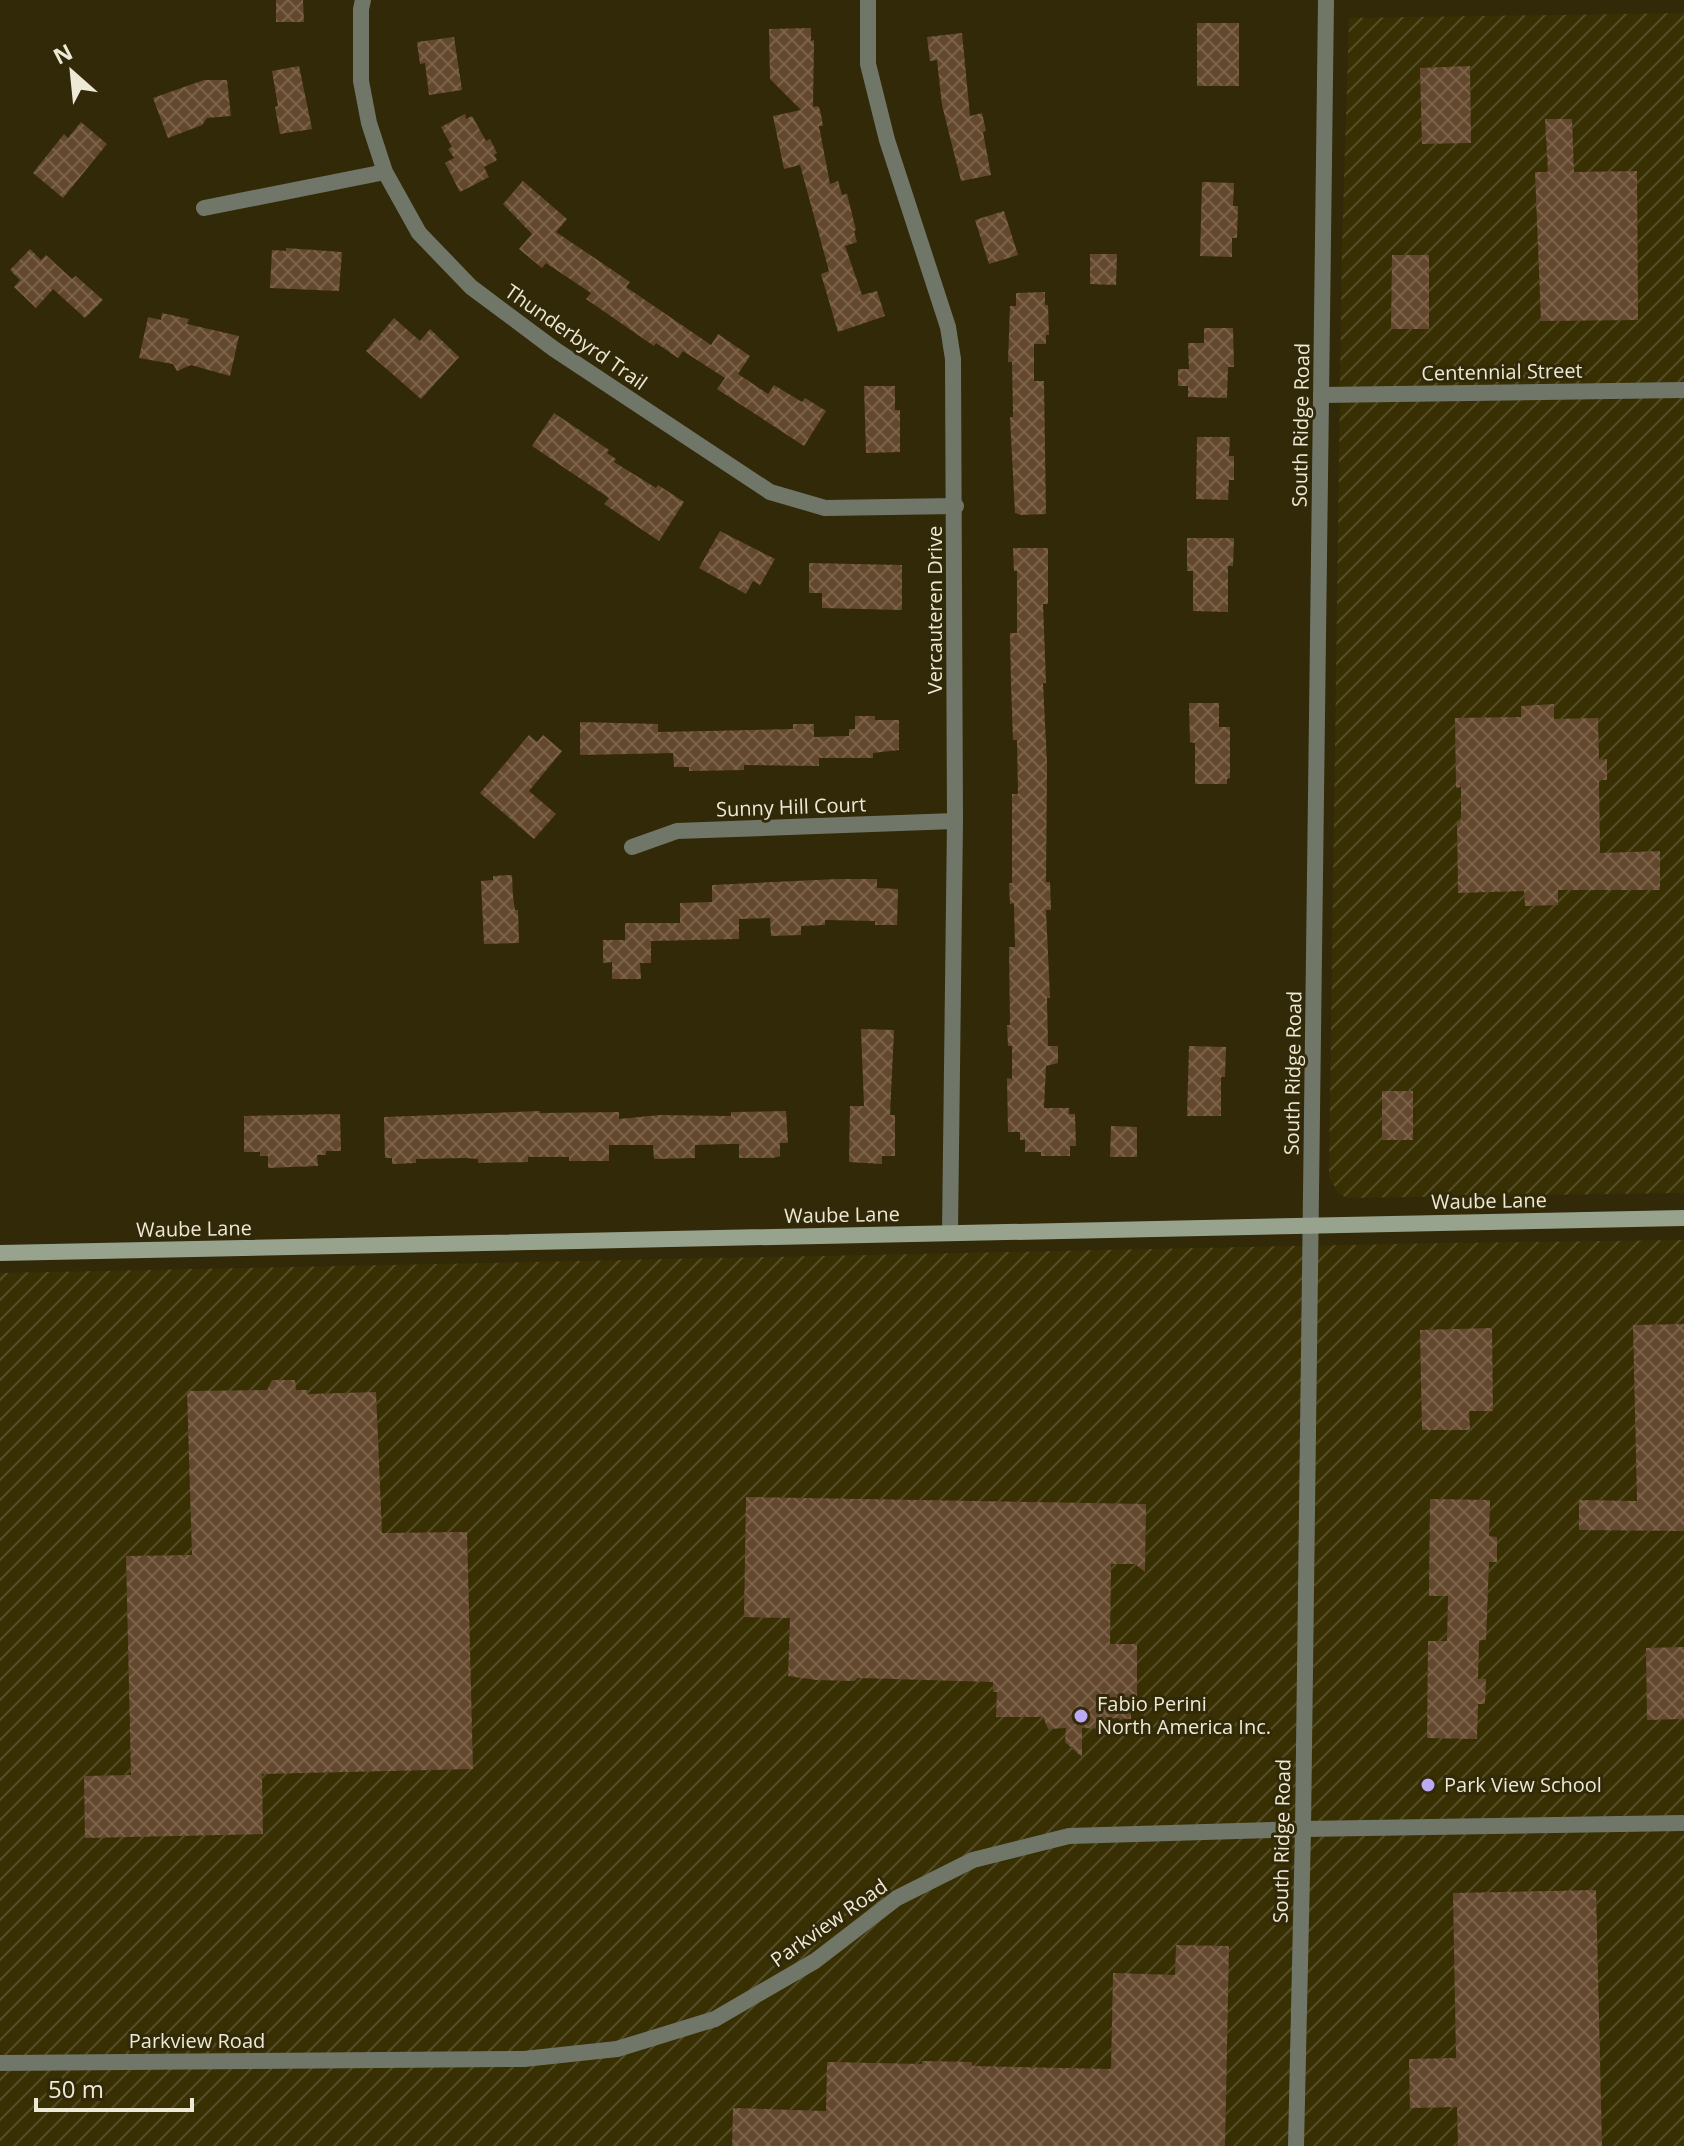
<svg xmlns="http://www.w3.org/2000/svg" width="1684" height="2146" viewBox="0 0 1684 2146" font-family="'Open Sans',sans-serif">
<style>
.industrial{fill:url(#industrial-furrows)}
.building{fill:url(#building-cross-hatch)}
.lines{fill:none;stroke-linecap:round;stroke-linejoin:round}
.street{stroke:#707769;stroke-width:16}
.secondary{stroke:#98a38d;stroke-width:16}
.poi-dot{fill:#bcaaf5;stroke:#312908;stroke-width:3}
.labels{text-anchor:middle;stroke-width:6;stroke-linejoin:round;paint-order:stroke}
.street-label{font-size:20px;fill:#ede9d6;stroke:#312908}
.poi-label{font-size:20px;fill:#ede9d6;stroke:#312908;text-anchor:start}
</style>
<defs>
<pattern id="industrial-furrows" width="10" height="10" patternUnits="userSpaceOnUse" patternTransform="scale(2)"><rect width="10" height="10" fill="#382f03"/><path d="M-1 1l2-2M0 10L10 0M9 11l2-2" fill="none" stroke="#554d27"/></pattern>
<pattern id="building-cross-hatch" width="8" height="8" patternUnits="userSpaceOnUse" patternTransform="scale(2)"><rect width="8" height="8" fill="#63482d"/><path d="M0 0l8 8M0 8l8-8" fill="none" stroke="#7a624b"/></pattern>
</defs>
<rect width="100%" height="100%" fill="#312908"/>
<!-- industrial -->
<g class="industrial">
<path d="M1684 13V1193L1347 1198 1339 1194 1329 1177 1342 245 1349 18Z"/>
<path d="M1684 1240V2146H0V1273L1442 1243Z"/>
</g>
<!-- building -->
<g class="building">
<path d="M276 0H303L304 22H276Z"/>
<rect x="1197" y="23" width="42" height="63"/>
<path d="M811 28V41L814 40 813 107 818 106 820 110 823 126H819L830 184 838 181 842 195 847 194 856 230 854 231 857 242 845 246 862 295 877 291 885 316 838 332 821 274 829 271 800 165 784 169 773 116 801 110 770 79 769 29Z"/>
<path d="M962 33 970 116 982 113 986 131 983 132 991 175 961 181 942 105 937 60 930 61 927 37Z"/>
<path d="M454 37 462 90 429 95 425 63 420 64 417 42Z"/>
<path d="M299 66 312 129 280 134 275 107 278 106 272 71Z"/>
<path d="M1470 66 1471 143 1422 144 1420 68Z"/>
<path d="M204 80H227L231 116 207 118 202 125 168 138 153 98Z"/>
<path d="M465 114 466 119 472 116 486 141 490 139 497 153 494 155 497 160 484 167 489 177 460 192 445 163 454 158 448 149 452 147 441 127Z"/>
<path d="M1545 119H1572L1574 172 1637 171 1638 320 1541 321 1535 172H1548Z"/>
<path d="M81 122 107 144 63 198 33 173 64 134 68 138Z"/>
<path d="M523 181 567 219 556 232 630 282 626 287 711 345 718 334 750 356 738 374 768 394 774 385 802 402 805 398 826 411 804 446 717 389 725 378 683 351 678 358 656 343 654 346 586 299 591 293 546 263 542 268 519 249 532 234 503 204Z"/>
<path d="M1202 182 1234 183 1233 206H1238L1237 238H1232V257L1200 256Z"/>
<path d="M1004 211 1018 255 989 264 975 220Z"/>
<path d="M286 248 342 252 339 291 270 288 272 250 286 251Z"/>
<path d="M30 249 41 260 46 255 72 279 76 276 103 300 85 318 53 289 36 308 14 287 20 280 10 270Z"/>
<path d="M1090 254H1117L1116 285 1090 284Z"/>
<path d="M1392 255H1429V329H1391Z"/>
<path d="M1045 292V305H1048L1049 335H1046V344H1034V381H1044L1046 514 1021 515 1015 513 1010 417H1013L1012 362H1008L1010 306H1016V293Z"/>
<path d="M162 313 189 319 187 324 239 336 230 376 191 365 177 371 173 364 139 358 148 317 161 320Z"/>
<path d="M394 318 420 341 430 329 459 357 421 399 366 351Z"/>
<path d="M1204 328H1233L1234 367H1228L1227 398 1188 397V386H1178V369H1189L1188 343H1204Z"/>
<path d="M864 386H895V410H900V452L866 453Z"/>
<path d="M554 413 609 450 607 453 616 459 614 462 656 488 658 485 684 502 659 541 604 504 609 498 532 446Z"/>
<path d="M1197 437H1230L1229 456H1234V480H1229L1228 500 1196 499Z"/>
<path d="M720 531 775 559 760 585 753 581 746 594 699 568Z"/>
<path d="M1187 538H1234L1233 566H1228V612L1193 611V571H1187Z"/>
<path d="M1013 548H1048V604H1043L1046 683H1043L1047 763 1046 882H1050L1051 910H1046L1050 998H1047L1048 1046H1058V1063L1046 1066 1044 1108H1069V1114H1075L1076 1146H1070V1156H1041V1152H1025V1140H1020V1132H1008L1007 1078 1012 1079V1046H1008L1007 1025H1010L1009 947H1015L1014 903 1010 904 1009 883H1012V794H1018L1017 740H1013L1011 684 1010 633H1017V571H1014Z"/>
<path d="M809 563 902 565V610L822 608V593H809Z"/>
<path d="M1189 703H1219V727H1230V778L1227 779V784H1195V743L1190 742Z"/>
<path d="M1554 704V719L1598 718 1599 760 1607 759V780H1599L1600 853 1660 851V890H1558V905L1525 906 1524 891 1458 893 1457 821H1461V787L1456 788 1455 718 1521 717V706Z"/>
<path d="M855 716H875V720H899V750L873 753V758H819V766L744 765V770L689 771V767H674L673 753 580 755V722L658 724V732L793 729V724H814V737L849 736V729H855Z"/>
<path d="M529 735 537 742 543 735 562 751 529 791 556 814 534 839 480 793Z"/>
<path d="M512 875 513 896 515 910H518L519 943 484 944 481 881 493 880V876Z"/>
<path d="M838 879H877V888L898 889 897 925H875V921L825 920V925L801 926V935L771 936 770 918 739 919V939L651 941V963H640L641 979H612V962L603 963V940H625V923H680V903L712 902V885Z"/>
<path d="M861 1029 894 1030 890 1115H895V1156H882V1164L849 1162 850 1106H864Z"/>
<path d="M1189 1046 1226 1047 1225 1077H1221V1116H1187Z"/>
<rect x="1382" y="1091" width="31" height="49"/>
<path d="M540 1111V1113L619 1112V1119L660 1115 731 1116V1112L786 1111 788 1143H780V1156L773 1158H739V1144H731L695 1145V1158L654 1159 653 1145H609V1161H569V1157H528V1162L478 1163V1159L465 1158 416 1159V1163L392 1164V1158H385L384 1117Z"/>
<path d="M340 1114 341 1151H326V1155H317L318 1166 268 1168V1156H260V1152H244V1116Z"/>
<path d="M1111 1126 1137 1127V1157H1110Z"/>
<path d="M1684 1324V1531L1579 1530V1500L1637 1501 1633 1325Z"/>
<path d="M1492 1328 1493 1411H1469L1470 1430H1422L1420 1330Z"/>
<path d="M272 1380H295L296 1390H307V1394L376 1392 382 1533 467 1532 473 1769 262 1774 263 1834 85 1838 84 1776 131 1775 126 1556 192 1555 187 1391 267 1390Z"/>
<path d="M746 1497 1146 1504 1145 1572 1135 1564H1111L1110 1644H1137V1704L1131 1707V1719L1114 1718 1107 1729 1082 1728V1757L1065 1742 1066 1728 1048 1729 1043 1717H996L997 1692H993V1682L858 1678 854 1681 816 1680 788 1676 790 1618 744 1617Z"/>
<path d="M1430 1499 1490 1500 1489 1536 1497 1537V1562H1489L1486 1640H1479L1478 1679H1486L1485 1704H1478L1477 1739 1427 1738 1428 1641H1447L1448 1596H1429Z"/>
<path d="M1684 1647V1719L1647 1720 1646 1648Z"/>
<path d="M1596 1890 1602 2146H1458L1457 2107 1410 2108 1409 2059 1456 2058 1453 1893Z"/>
<path d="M1176 1945 1229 1946 1225 2146H732L733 2108 826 2111 827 2062 922 2064V2061L972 2062V2066L1111 2069 1113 1973 1175 1975Z"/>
</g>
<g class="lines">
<!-- street -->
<g class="street">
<path d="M363 0 361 9V81L369 123 385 172 419 233 471 287 554 349 770 492 825 508 956 506"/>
<path d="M868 0V64L887 140 948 327 953 359 955 821 950 1233"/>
<path d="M204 208 385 172"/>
<path d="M1321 395 1684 390"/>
<path d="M632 847 677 831 955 821"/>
<path d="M0 2063 524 2059 617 2049 715 2019 815 1961 897 1898 973 1860 1069 1836 1303 1829 1684 1823"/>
<path d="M1296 2146 1303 1829 1326 0"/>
</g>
<!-- secondary -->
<path class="secondary" d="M0 1253 1684 1218"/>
</g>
<!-- markers -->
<g class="poi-dot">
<circle cx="1081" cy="1716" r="8"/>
<circle cx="1428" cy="1785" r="8"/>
</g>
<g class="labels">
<!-- street labels -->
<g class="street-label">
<text transform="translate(576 337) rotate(35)" y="7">Thunderbyrd Trail</text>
<text transform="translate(1502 372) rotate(-1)" y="7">Centennial Street</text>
<text transform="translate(1301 425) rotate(-89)" y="7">South Ridge Road</text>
<text transform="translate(935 610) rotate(-90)" y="7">Vercauteren Drive</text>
<text transform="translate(791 807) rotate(-2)" y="7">Sunny Hill Court</text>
<text transform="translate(1293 1073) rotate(-89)" y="7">South Ridge Road</text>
<text transform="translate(1489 1201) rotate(-1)" y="7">Waube Lane</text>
<text transform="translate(842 1215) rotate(-1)" y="7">Waube Lane</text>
<text transform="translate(194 1229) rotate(-1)" y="7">Waube Lane</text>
<text transform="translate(1282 1841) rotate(-89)" y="7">South Ridge Road</text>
<text transform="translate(829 1923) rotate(-35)" y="7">Parkview Road</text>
<text x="197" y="2048">Parkview Road</text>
</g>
<!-- poi labels -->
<g class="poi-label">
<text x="1097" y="1711">Fabio Perini<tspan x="1097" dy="23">North America Inc.</tspan></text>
<text x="1444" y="1792">Park View School</text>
</g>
</g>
<!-- north arrow -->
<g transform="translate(72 72) rotate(333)" stroke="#312908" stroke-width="6" paint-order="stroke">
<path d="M0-6L14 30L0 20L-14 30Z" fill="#ede9d6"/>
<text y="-12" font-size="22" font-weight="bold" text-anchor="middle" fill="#ede9d6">N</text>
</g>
<!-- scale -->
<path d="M36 2098v12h156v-12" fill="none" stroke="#ede9d6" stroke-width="4"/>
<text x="48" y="2098" font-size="24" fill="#ede9d6" stroke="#312908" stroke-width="6" paint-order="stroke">50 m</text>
</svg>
